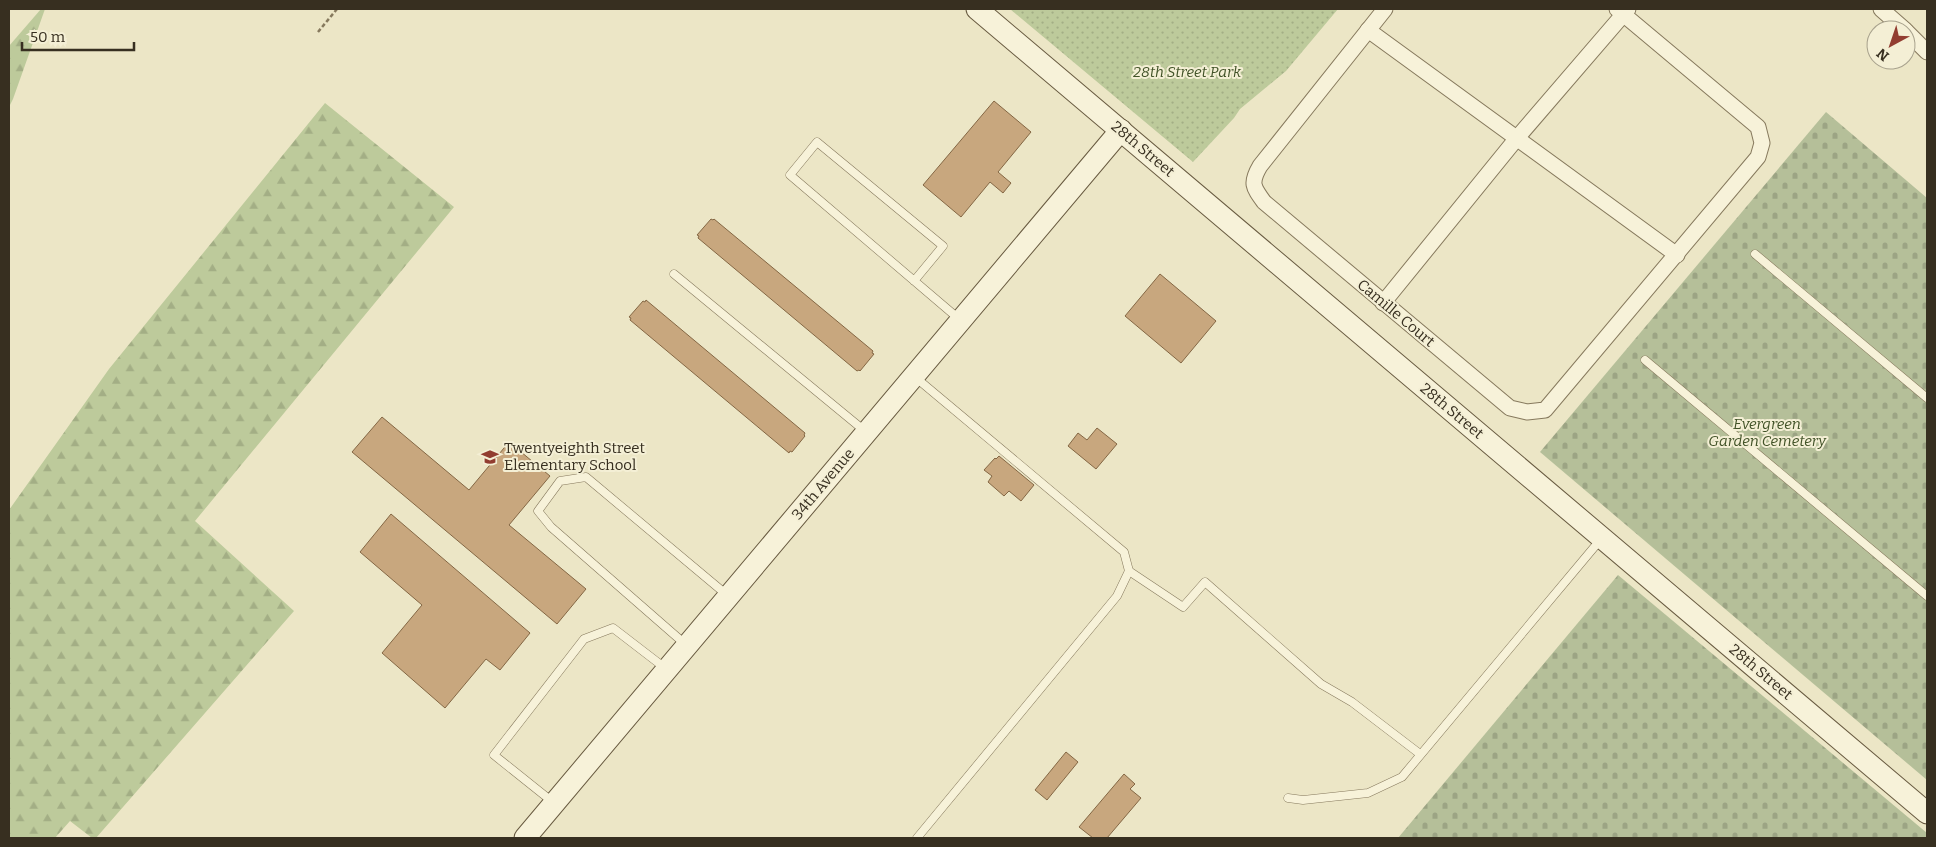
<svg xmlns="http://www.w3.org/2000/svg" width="1936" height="847" viewBox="0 0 1936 847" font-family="Bitter,serif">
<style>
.forest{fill:url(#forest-firs)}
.cemetery{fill:url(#cemetery-stones)}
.park{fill:url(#park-dots)}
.building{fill:#c8a77e;stroke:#846744}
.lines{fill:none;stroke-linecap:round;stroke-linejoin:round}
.lane-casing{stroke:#86795d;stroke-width:9}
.street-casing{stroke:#86795d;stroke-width:17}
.secondary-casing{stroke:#685a40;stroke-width:23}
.path{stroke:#86795d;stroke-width:2.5;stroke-dasharray:4 2.5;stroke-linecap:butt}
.lane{stroke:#f7f2d9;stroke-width:8}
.street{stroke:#f7f2d9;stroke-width:15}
.secondary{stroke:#f7f2d9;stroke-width:21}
.labels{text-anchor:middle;stroke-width:4;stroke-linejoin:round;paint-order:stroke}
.park-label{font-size:15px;font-style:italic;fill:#425328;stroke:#f4efd5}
.street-label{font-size:15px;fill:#372f20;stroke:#f4efd5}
.poi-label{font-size:15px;fill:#372f20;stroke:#f4efd5;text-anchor:start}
</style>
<defs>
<pattern id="forest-firs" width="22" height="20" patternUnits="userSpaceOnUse" patternTransform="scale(1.25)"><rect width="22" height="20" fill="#bdca9b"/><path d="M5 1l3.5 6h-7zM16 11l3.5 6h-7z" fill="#a3ae85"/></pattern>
<pattern id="cemetery-stones" width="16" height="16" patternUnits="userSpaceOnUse" patternTransform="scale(1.25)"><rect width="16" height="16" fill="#b5bf99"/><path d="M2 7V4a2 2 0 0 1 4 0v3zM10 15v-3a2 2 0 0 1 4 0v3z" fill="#9ca484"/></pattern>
<pattern id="park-dots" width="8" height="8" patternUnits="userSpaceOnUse" patternTransform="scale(1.25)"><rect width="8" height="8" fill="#bdca9b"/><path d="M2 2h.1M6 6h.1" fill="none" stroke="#a3ae85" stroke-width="1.8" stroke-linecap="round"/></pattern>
</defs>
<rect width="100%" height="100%" fill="#ece6c6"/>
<!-- forest -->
<g class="forest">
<path d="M41 9H45L13 99 9 107V46Z"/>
<path d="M325 103 454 207 195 521 294 611 96 838H92L70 821 55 838H9V510L109 369Z"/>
</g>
<!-- cemetery -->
<g class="cemetery">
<path d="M1826 112 1927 198V780L1540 452Z"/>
<path d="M1618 575 1927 833V838H1398Z"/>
</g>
<!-- park -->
<path class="park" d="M1010 9H1338L1286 71 1240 109 1234 118 1193 162Z"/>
<!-- building -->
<g class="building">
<path d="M994 101 1031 132 998 172 1011 183 1003 193 990 182 961 217 923 185Z"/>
<path d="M711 219 713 220 714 219 873 351 872 353 874 354 860 371 859 370 857 371 698 238 699 236 697 235Z"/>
<path d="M1160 274 1216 321 1181 363 1125 316Z"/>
<path d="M646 300 805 433 804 435 805 436 792 452 790 451 789 453 630 320 631 318 629 317 643 301 645 302Z"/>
<path d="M382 417 469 490 509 442 550 476 509 525 586 589 557 624 352 452Z"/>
<path d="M1097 428 1117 444 1096 469 1068 446 1078 433 1087 440Z"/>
<path d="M999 456 1034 485 1021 501 1009 491 1004 496 988 482 992 476 984 470 995 458 996 459Z"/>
<path d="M391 514 530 633 500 670 486 659 445 708 382 653 422 605 360 552Z"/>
<path d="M1066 752 1078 762 1047 800 1035 790Z"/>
<path d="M1124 774 1135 784 1130 789 1141 798 1107 838H1093L1079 827Z"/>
</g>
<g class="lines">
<!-- lane casing -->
<g class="lane-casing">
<g id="lane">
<path d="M1755 254 1927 398"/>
<path d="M674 274 866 432"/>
<path d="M914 281 943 246 817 142 790 175 959 319"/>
<path d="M1645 360 1927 596"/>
<path d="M915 377 1124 552 1129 571 1117 596 917 838"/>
<path d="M1129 571 1183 607 1205 582 1321 684 1352 702 1420 754"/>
<path d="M685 644 551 527 538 511 560 481 586 477 727 595"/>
<path d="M1288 798 1303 800 1368 793 1402 777 1601 539"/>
<path d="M554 803 494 755 584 639 613 628 665 668"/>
</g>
</g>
<!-- street casing -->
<g class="street-casing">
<g id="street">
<path d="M1385 9 1260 166C1250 183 1253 187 1264 202L1510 408 1527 412 1545 410 1758 157 1762 143 1758 127 1617 9"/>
<path d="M1881 9 1905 30"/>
<path d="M1368 30 1677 255"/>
<path d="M1906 31 1927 52"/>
<path d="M1383 303 1517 138 1628 9"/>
</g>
</g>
<!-- secondary casing -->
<g class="secondary-casing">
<g id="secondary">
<path d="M977 9 1927 813"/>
<path d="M525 838 1121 130"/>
</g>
</g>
<!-- path -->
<path class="path" d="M318 32 337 9"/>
<!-- lane -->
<use href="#lane" class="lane"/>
<!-- street -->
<use href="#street" class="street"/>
<!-- secondary -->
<use href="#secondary" class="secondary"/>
</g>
<!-- icons -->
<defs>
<g id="school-bare" transform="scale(1.35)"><path d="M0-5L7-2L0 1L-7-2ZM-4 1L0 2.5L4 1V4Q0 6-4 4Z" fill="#923d30" stroke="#f4efd5" stroke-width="2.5" paint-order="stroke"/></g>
</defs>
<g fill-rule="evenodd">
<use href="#school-bare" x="490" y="457"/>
</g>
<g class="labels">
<!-- park labels -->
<g class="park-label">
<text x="1187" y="77">28th Street Park</text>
<text x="1767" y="429">Evergreen<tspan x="1767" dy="17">Garden Cemetery</tspan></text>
</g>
<!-- street labels -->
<g class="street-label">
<text transform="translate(1143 149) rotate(40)" y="5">28th Street</text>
<text transform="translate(1396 313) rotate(40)" y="5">Camille Court</text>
<text transform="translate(1452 411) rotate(40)" y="5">28th Street</text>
<text transform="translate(823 484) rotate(-50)" y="5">34th Avenue</text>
<text transform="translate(1761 672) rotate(40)" y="5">28th Street</text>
</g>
<!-- poi labels -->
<g class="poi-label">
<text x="504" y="453">Twentyeighth Street<tspan x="504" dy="17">Elementary School</tspan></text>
</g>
</g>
<!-- border -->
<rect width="1936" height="847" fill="none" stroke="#372f20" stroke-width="20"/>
<!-- north arrow -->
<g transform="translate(1891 45) rotate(220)"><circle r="24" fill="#f4efd5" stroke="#a8a28d"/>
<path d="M0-4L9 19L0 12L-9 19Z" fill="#923d30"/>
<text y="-8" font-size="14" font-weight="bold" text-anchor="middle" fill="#372f20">N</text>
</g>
<!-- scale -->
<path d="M22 42v8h112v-8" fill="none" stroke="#372f20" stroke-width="2.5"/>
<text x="30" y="42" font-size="15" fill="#372f20" stroke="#f4efd5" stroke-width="4" paint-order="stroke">50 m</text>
</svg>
